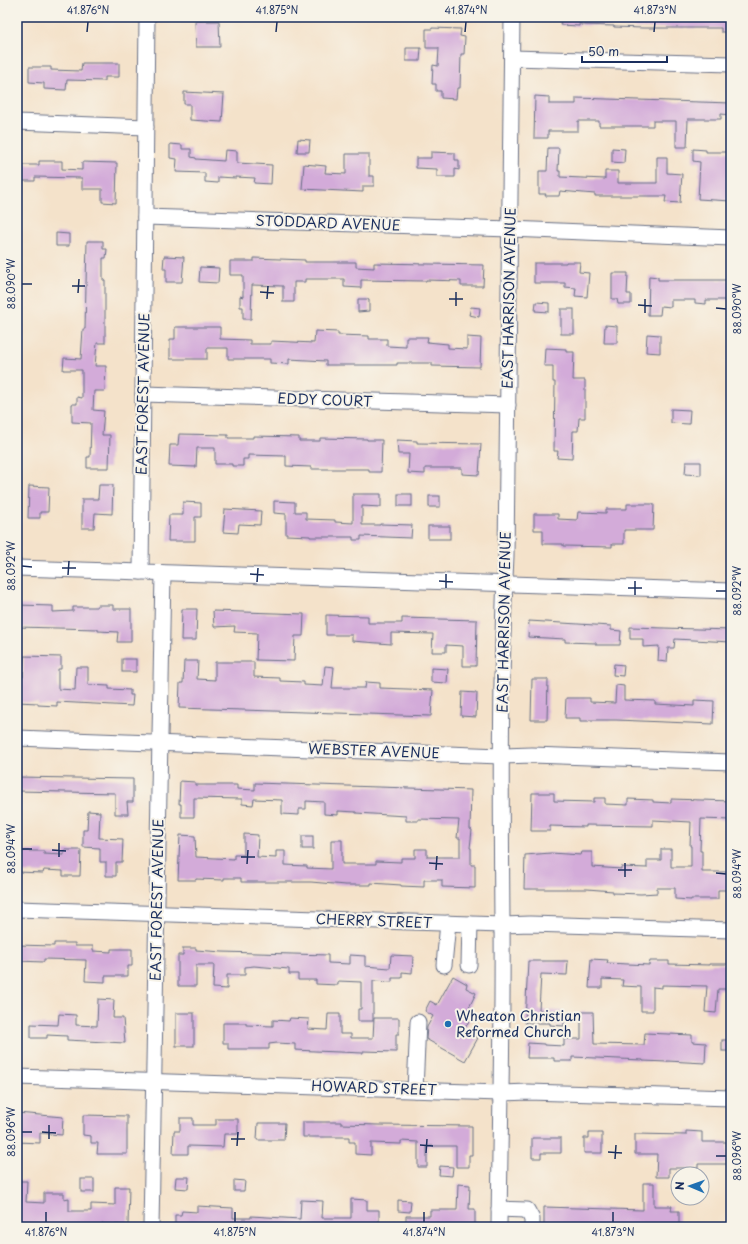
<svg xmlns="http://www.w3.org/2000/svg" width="748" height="1244" viewBox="0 0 748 1244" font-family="'Playpen Sans',sans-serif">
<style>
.building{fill:#d3abd9}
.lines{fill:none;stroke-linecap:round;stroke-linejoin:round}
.minor-casing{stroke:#676e84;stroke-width:17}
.minor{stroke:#fff;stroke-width:15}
.ticks{fill:none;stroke:#1b2f5e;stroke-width:1.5}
.poi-dot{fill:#1f6fb2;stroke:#f7f3e8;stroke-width:1.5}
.labels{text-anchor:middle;stroke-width:4;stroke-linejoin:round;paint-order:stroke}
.street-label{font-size:14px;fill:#1b2f5e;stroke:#f7f3e8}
.poi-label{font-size:14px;fill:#1b2f5e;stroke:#f7f3e8;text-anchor:start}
.neatline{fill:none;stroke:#1b2f5e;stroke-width:1.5}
.ticks-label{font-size:10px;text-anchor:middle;fill:#1b2f5e}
</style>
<rect width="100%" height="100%" fill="#f7f3e8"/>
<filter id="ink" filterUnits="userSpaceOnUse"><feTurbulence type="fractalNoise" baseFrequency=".025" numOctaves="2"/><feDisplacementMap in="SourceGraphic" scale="8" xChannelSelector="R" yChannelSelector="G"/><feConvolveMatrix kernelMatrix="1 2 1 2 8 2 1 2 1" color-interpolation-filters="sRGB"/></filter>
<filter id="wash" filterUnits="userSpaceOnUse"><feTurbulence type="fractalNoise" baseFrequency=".012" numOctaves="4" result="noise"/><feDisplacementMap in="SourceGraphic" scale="16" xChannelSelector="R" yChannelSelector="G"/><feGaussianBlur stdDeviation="0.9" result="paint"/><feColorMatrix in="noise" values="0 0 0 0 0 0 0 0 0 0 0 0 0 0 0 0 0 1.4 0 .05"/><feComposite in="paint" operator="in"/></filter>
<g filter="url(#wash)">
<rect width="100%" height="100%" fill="#f4e2ca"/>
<g id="blocks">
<!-- building -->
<g class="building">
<path d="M561 17H580L579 26 560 25Z"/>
<path d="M581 17H731V32H721V28H643L614 27V26L581 25Z"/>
<path d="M195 21H219L220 47H196Z"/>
<path d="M432 28 461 29 460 36 465 37 464 54H461L460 88H457L456 99 441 98V91H436V84H432L433 65 438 66 439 48H426V29H432Z"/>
<path d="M406 48H421L420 61H406Z"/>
<path d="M82 63H119V77H105V81L67 80 66 90 44 89V83L29 82V67H51V70L81 71Z"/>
<path d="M184 92 224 94 222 122 190 120V104H184Z"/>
<path d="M535 96 549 97V104H576V98L731 103V115L721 114V119H688L687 147H676V121H653V126H599V121H578V131H548V138H534Z"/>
<path d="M298 139 310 140 309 152H297Z"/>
<path d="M170 144 182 145V149H191V157L196 158V159L224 161 225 150 237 151V163L272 165 271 184 254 183 255 178 236 177V178L218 177V183L205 182V173L176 172 177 159 170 158Z"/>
<path d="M548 148H559L558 171H560V177L605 179V171H618V183H657V157H667V173L682 174 680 203 665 202 666 196H595V194L560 191 559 196H545L546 194H539V171H547Z"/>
<path d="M612 148 625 149 624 163 612 162Z"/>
<path d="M693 149 706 150V152H731V201L698 199 700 162 693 161Z"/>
<path d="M431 152 455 153V160H459V170L455 169V177H437V169L416 168V158H431Z"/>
<path d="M346 154H369V176H374V186H363V192L302 189 304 164 326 166 325 173 346 174Z"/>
<path d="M39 161H62V169L82 170V162L117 163 116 203 102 202V189H82V178L35 177V181H23V165H39Z"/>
<path d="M56 233 69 234V246H56Z"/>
<path d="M87 241H103V249H107L106 258H103V280H105V343H97L95 366H106L105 391H94L93 410 104 411 102 435H110L109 468H87V457H90L91 423 72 422V404H77V397L82 398V370H63L64 358 81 359 83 329H85Z"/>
<path d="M164 256 184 257 182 282H166V269H163Z"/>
<path d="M254 258 305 260V262H356V267L374 268V263L484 265 483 286H461V281L426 280V281L361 280V288L344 287V279H305V282H294V302H283V286L252 285 251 319H243V307H240V296L243 297V275H230V261H254Z"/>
<path d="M566 262H580L579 272 589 273 587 297 575 296 576 288 565 287V283H534V263H566Z"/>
<path d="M200 267 219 268 218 283 199 282Z"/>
<path d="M612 273H628L627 294H631V304H618L617 299H612Z"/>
<path d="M649 276 658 277V280H731V300H706V304L695 303V300H671V307L661 306 660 315H648Z"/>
<path d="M358 299H369V311L358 312Z"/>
<path d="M536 302 549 303V312L535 311Z"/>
<path d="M471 307 480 308 479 317 469 315Z"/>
<rect x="561" y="309" width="13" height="25"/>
<path d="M605 325 617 326V343H604Z"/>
<path d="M175 327H220V339L250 340V344H271V341L314 343 315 331 338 332V335L369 336V339H387V346L406 347V337H428L427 342 448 344V348L467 349V337L481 338 480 367 432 366V363H397V365H326V361L289 359V364L270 363V359H228V348H207V359H170V339H175Z"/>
<path d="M647 334 660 335V353L646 352Z"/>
<path d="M545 348 566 349V352H574L573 380H585V418H579L578 431H573L572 459 557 458 558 451H554L555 382H553V366H544Z"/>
<path d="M671 409 690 410 689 424 671 423Z"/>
<path d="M179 434 228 435V438H253V436L299 437V441H320V438L367 439V440H382L381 472H369V469H311V467L286 466V456L248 455V459H243V466H232V464H215V448H197L196 467 169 466 170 445H178Z"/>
<path d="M397 440 417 441V443L481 444 479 475 462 474V468H425V474L408 473 409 454H398Z"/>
<path d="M686 462H701V475L685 474Z"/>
<path d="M99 485H113L112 514 95 513 94 528H82V499H98Z"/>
<path d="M29 486 49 487 48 512H40V518H28Z"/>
<path d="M353 494H381V507L362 506V525H380V524L412 525 411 538 361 536V540H353V537H310V536L286 535V514L274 513V501L295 502V512H306V519L335 520V522L353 523Z"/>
<rect x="398" y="494" width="14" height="12"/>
<rect x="429" y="496" width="11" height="11"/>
<path d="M183 502 201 503V517H195V541H168L169 515H183Z"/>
<path d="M627 504H654L653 530H624V544H612V547L563 546V544H543V530H534V514H558V519L577 520 578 512 606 513V509H627Z"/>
<path d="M225 509 261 511 260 525 239 524 238 533 223 532Z"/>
<rect x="428" y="526" width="22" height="13"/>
<path d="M17 605 53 606V612L73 611V607H97V605H113V609H131V642H117L118 632 98 631V629L17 627Z"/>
<path d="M182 609H197L196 640H181Z"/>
<path d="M213 611 304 614 303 636H295L294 661 256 660 257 633 234 632 235 626 214 627Z"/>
<path d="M326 615 368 616V623H402V618L477 620 476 666H463V646L446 645V652H432L433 634 391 633V644L352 641V635H326Z"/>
<path d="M529 621 611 626V630L621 631 620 645H596V643L565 642V639L528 637Z"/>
<path d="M630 627 731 630V642L675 639 674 648H668L667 662 658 661 659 646 643 647V639H630Z"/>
<path d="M24 656 61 657V669H58V689L75 690 76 667H88V685L109 686V689L130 690V695H133L132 706 57 702V706L38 705V703L17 702V677H23Z"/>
<rect x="122" y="659" width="14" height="13"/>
<path d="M184 661H198L197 679 215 680V662H254V677L280 678V681L304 682V685L323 686 325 666 334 667 332 688H365L366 682 380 683V688L433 690 431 716 179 708 180 683H183Z"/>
<path d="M614 664 624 665 623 676 613 675Z"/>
<path d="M431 668 448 669 447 683 431 682Z"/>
<path d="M532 679H548L547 720H531Z"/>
<path d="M616 685 624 686V700L655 701V704L694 706V700L714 701 713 724 616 720H589V721H580V718H565L566 698H590V702L615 703Z"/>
<path d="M462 692 477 693 476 717 461 716Z"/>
<path d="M17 777 133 779V802H127L128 814H115V793L17 791Z"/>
<path d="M180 781 195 782V785H237V789L255 790V783L471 790 470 829 472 830 470 848H471V865H475V888L442 887V880H424V887L401 886V885L371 883V885H345L311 882H241V878H224V880L196 879V880H178L180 835 195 836 196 857 234 859V855H244V834L258 835 257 857 276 858V851H285V865L307 866V868L331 869V840H342V864H376V861L401 862V858H415V849H427V857H460V838H457L459 820 418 819V821H406V816L356 813V812L338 811V815L324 814V802L306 801V809H299V815L282 814V800L254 799 253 805 242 804V799L194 798V817H181V804H179Z"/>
<path d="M532 793H554V801L594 802V798H605V804L628 805V799L653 800V802L671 803V799L731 801V820L701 819 700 851H702V872H729V890H718V899H691V900L675 899V888H657V893L641 894 613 893V891L587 889H524L525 855 551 853 581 855 582 852H592V867L621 869V867L647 868V860H661V849H671V867H691V846H690L691 822 653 820V826L586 825V827L550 826V831H531Z"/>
<path d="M88 811 100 812 99 838 123 839 122 862H116V876H106V862H100V848L83 847V830H87Z"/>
<rect x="302" y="836" width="11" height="13"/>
<path d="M64 850H81L80 876H63V871L44 870 43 873 17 872V851H44V854L64 855Z"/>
<path d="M54 943H75V946H93V951L111 952V949H132V966H128V976H105V982L85 981 86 960 44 959V962L17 961V945L54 946Z"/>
<path d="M183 948H196V950L222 952 328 955V963L350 964V955L365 956V966L390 968 391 955 413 956 412 973 402 972V978H392V982L373 981V1021H358V1009H361V982L338 981V985L316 984V980H298V974H289V969L254 966 245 967V975H227V989L213 988 214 965H196V986H178V955H183Z"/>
<path d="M591 959 608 960 607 963 649 965 650 961H669V964L710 965V964H729V989H718L716 1013 705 1012 707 986 662 985V988L653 987V1011H641V987L622 986 623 980 602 979V988H589Z"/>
<path d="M528 961H568L567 975 541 974 539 1010 564 1011V1026L550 1025V1023H525Z"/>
<path d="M453 976 467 984 466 988 476 993 465 1016 470 1019 464 1030 478 1038 465 1061 426 1039 427 1027 433 1016 425 1011 430 1001 437 1005Z"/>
<path d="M98 999 114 1000 113 1018H123L125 1043 67 1040V1036L47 1035V1038H31V1024L58 1025 59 1014 76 1015V1025L97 1026Z"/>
<path d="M581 1012H593L594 1044 644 1045 645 1033 692 1035V1042L706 1043 705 1063 667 1061V1062L643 1061V1060L572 1057V1061H554V1058H527L528 1043 544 1044V1045L564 1046V1039H581Z"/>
<rect x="176" y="1013" width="18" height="33"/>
<path d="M328 1014H340V1034H351V1038H373L374 1018H399V1034H396V1052L363 1051V1053L315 1051 295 1050V1044L277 1043 269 1044V1049H228V1043H223V1023H246V1025L273 1026V1020L289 1021 290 1018 309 1019 308 1029 327 1030Z"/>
<rect x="722" y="1040" width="9" height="11"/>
<path d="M17 1113 63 1117 62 1135 40 1133V1143L17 1142Z"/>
<path d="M83 1115 127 1116V1154H97L98 1143H91V1136L83 1135Z"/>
<path d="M180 1118H193V1125H216V1119H238V1134H224L223 1147 188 1146V1154H173L174 1131H180Z"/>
<path d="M303 1122H341V1124L379 1125 472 1126V1155H469V1167H456V1146H427V1167H418V1142L401 1141V1144L371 1143V1155L355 1154V1142H349V1137H303Z"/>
<path d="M258 1123H285L284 1140H257Z"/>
<path d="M686 1131 702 1132V1142H727V1164H698V1168H669V1177H656L657 1154H635V1134L686 1135Z"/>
<path d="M589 1133H602V1153H584V1138H589Z"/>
<path d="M532 1138H561V1153H541V1158H532Z"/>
<path d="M440 1166 453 1167 452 1176 439 1175Z"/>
<path d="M176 1177H189L188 1189 175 1188Z"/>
<rect x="81" y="1179" width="13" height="13"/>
<path d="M234 1180 245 1181 244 1191H234Z"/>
<path d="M17 1181H27L26 1202 44 1203V1193H64V1199L69 1198V1211H91V1204L115 1205V1187H129L128 1225 102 1224V1226L59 1227 17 1225Z"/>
<path d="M643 1183H654V1206H672L671 1211H679V1227H544V1207L643 1210Z"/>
<path d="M458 1184 470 1185 469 1209H475V1227H406V1216H430V1210H457Z"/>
<path d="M351 1199 367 1200V1210H379V1227H175V1215H181L182 1211 197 1212V1206L233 1208V1218H251V1216L300 1219 301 1200 323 1201 322 1218H351Z"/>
<path d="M398 1200 411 1201 410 1212 398 1211Z"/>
</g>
</g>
</g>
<g filter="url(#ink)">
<use href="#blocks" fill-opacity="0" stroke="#676e84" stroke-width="1"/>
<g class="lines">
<!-- minor casing -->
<g class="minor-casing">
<g id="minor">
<path d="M512 58 731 64"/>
<path d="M17 122 146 127"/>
<path d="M145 217 510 229 731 238"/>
<path d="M143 394 508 405"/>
<path d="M17 568 731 591"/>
<path d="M141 572 147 17"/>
<path d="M17 738 501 756 532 755 731 762"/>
<path d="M17 909 502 925 530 924 731 930"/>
<path d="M444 965 448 923"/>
<path d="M469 965 470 924"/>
<path d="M17 1077 500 1093 528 1092 731 1098"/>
<path d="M415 1090 418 1022"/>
<path d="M499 1209 527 1210 532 1219V1227"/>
<path d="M151 1227 163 573"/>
<path d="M499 1227C500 1126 503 1025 502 923 501 801 500 678 506 556L512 17"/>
</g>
</g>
<!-- minor -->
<use href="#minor" class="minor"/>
</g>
</g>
<!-- ticks -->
<path class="ticks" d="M87 32 88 22M276 32 277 22M465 32 466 22M654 32 655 22M22 284H32M72 286H85M260 292 274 293M78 293 79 279M267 299 268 286M449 299H463M638 305 652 306M456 306V292M716 308 726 309M645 313V299M22 566 32 567M62 568H76M250 574 264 575M68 575 69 561M439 581 453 582M257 582 258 568M446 588V574M628 588H642M716 591H726M635 595V581M22 849H32M52 850 66 851M59 857V843M241 857H255M429 863 443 864M247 864 248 850M436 870 437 856M618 870H632M716 873 726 874M625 877V863M22 1132H32M42 1132 56 1133M49 1139V1125M231 1139H245M420 1145 433 1146M237 1146 238 1132M608 1152 622 1153M426 1153 427 1139M716 1156H726M615 1159 616 1145M46 1222V1212M235 1222V1212M424 1222V1212M613 1222V1212"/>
<!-- markers -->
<circle class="poi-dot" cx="448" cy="1024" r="4"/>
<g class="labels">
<!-- street labels -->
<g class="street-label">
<text transform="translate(328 223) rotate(2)" y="5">STODDARD AVENUE</text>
<text transform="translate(509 298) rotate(-89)" y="5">EAST HARRISON AVENUE</text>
<text transform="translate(143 394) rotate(-89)" y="5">EAST FOREST AVENUE</text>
<text transform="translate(325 400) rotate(2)" y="5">EDDY COURT</text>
<text transform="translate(504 622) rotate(-89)" y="5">EAST HARRISON AVENUE</text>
<text transform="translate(374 751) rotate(2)" y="5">WEBSTER AVENUE</text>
<text transform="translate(157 900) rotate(-89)" y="5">EAST FOREST AVENUE</text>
<text transform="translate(374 921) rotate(2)" y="5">CHERRY STREET</text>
<text transform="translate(374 1088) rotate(2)" y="5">HOWARD STREET</text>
</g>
<!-- poi labels -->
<g class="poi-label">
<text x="456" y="1021">Wheaton Christian<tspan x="456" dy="16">Reformed Church</tspan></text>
</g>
</g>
<!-- margin -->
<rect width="748" height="1244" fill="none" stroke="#f7f3e8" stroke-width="44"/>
<!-- north arrow -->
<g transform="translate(690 1186) rotate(272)"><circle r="19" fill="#f7f3e8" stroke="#9fa5b1"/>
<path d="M0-3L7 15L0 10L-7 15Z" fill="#1f6fb2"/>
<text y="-6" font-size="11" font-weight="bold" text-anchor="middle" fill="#1b2f5e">N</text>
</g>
<!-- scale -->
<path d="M582 56v6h85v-6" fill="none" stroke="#1b2f5e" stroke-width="2"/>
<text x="588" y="56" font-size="12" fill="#1b2f5e" stroke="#f7f3e8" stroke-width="3" paint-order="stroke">50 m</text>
<rect x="22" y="22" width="704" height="1200" class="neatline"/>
<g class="ticks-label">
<text x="88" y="14">41.876°N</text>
<text x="277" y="14">41.875°N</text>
<text x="466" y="14">41.874°N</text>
<text x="655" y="14">41.873°N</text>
<text transform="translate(11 284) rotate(-90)" y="4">88.090°W</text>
<text transform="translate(737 309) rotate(-90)" y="4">88.090°W</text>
<text transform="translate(11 566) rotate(-90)" y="4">88.092°W</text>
<text transform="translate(737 591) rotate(-90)" y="4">88.092°W</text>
<text transform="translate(11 849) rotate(-90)" y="4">88.094°W</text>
<text transform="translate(737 874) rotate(-90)" y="4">88.094°W</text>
<text transform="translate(11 1132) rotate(-90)" y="4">88.096°W</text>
<text transform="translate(737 1156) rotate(-90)" y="4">88.096°W</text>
<text x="46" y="1236">41.876°N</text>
<text x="235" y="1236">41.875°N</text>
<text x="424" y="1236">41.874°N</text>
<text x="613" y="1236">41.873°N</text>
</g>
</svg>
